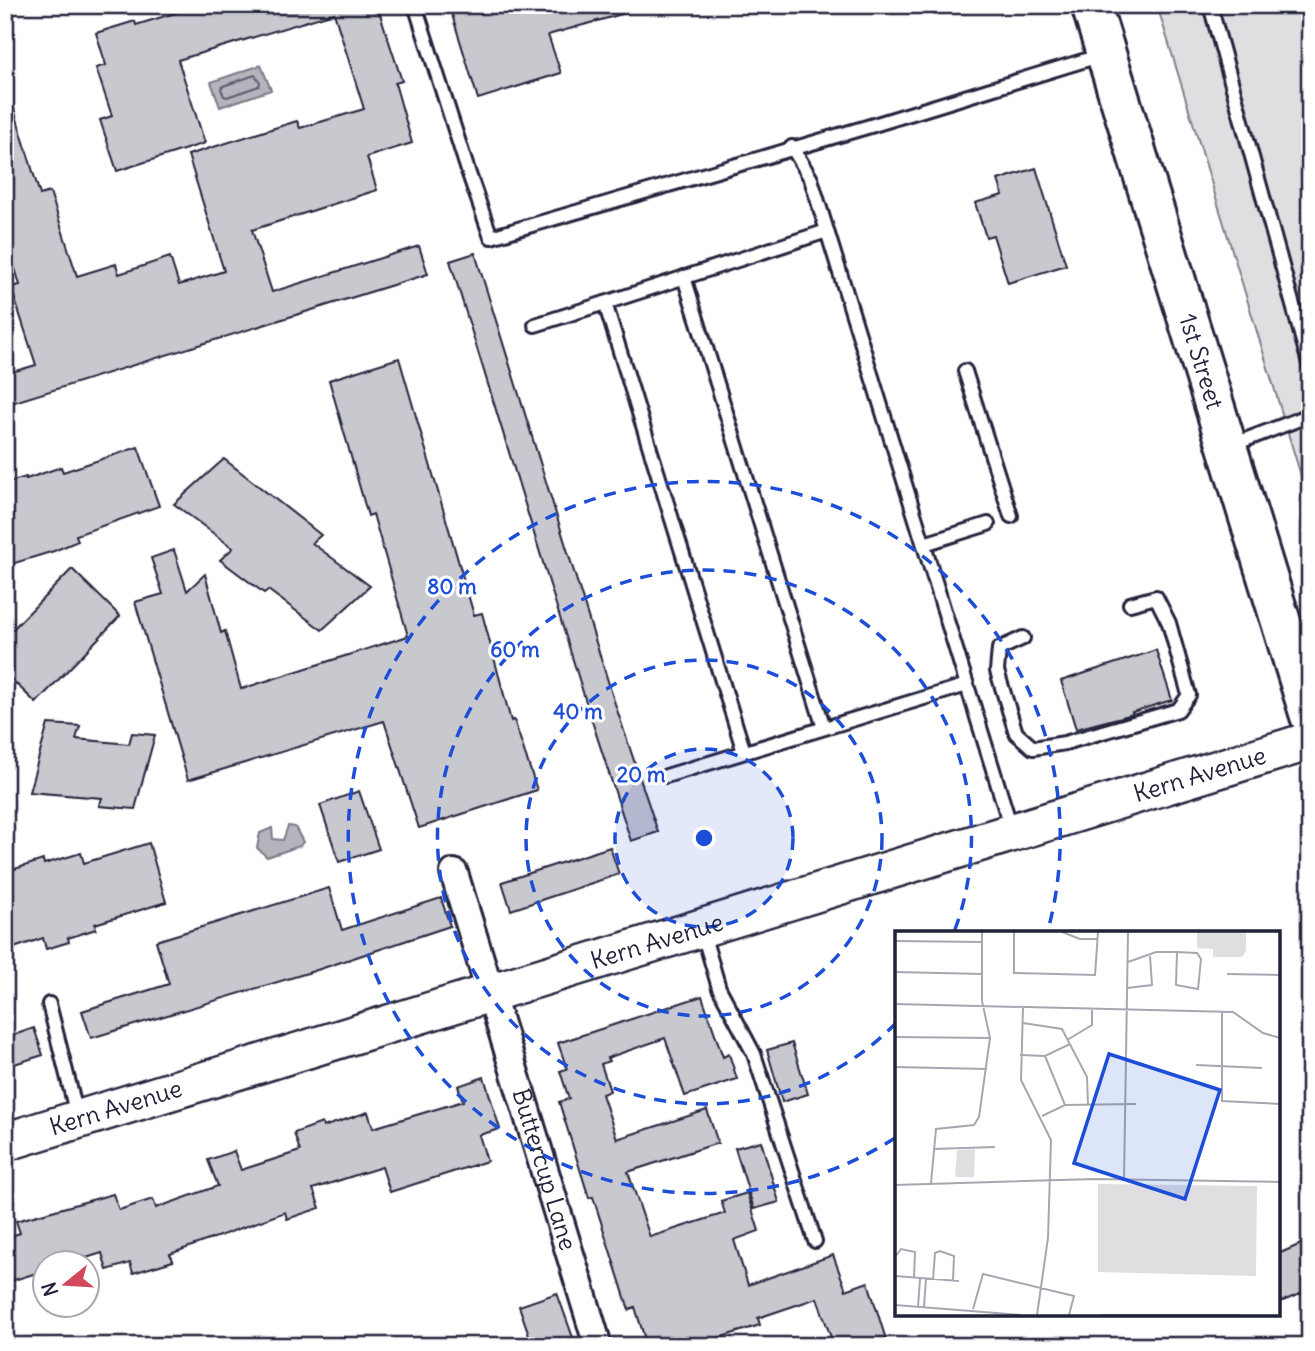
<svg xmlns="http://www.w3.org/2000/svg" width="1315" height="1351" viewBox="0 0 1315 1351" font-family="Delius,sans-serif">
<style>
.green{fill:#dfdfe2;stroke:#80808e;stroke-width:2}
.water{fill:#b4b4bc;stroke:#7a7a88;stroke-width:2}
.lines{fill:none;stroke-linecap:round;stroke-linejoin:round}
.shore{stroke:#5c5c6f;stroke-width:2}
.building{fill:#c8c8cf;stroke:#22223b;stroke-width:2}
.lane-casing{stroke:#22223b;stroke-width:18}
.street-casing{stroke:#22223b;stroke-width:32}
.secondary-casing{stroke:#22223b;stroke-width:42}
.primary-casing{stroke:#22223b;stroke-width:44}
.lane{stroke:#fff;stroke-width:12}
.street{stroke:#fff;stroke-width:26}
.secondary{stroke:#fff;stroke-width:37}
.primary{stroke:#fff;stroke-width:38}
.ring{fill:none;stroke:#1d4ed8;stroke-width:3.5;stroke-dasharray:12 9}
.labels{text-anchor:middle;stroke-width:6;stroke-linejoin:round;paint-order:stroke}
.street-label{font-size:24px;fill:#22223b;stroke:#fff}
.inset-road{fill:none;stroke:#a7a7b1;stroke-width:2}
.view{fill:#1d4ed8;fill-opacity:0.15;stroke:#1d4ed8;stroke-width:3.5}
.inset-edge{fill:none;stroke:#22223b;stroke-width:3.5}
.centre{fill:#1d4ed8;stroke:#fff;stroke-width:3.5}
.ring-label{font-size:21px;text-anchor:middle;font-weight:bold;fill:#1d4ed8;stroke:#fff;stroke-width:6;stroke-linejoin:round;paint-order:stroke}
</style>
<rect width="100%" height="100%" fill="#fff"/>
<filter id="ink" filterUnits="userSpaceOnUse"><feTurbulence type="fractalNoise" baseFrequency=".0143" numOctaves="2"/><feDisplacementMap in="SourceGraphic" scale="14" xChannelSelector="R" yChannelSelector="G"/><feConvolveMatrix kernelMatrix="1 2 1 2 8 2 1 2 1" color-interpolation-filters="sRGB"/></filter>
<g filter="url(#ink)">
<!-- green -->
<path class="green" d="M1157 5H1310V505Z"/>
<!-- water -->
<g class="water">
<path d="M261 65 271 90 220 107 211 82Z"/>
<path d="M288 826 295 827 303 842 300 846 267 857 257 848 260 833 272 828 273 839 283 840Z"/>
</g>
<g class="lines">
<!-- shore -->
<path class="shore" d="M255 75 260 82 259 86 227 97 224 96 221 89 223 86Z"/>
</g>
<!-- building -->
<g class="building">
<path d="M201 5H377L402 81 395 83 412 143 367 157 377 190 252 230 272 292 419 246 428 274 5 405V374L36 365 11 287 20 285 5 235V100L11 99 40 195 50 192 77 276 116 264 119 274 170 257 179 285 224 271 188 155 297 121 300 128 364 109 334 13 178 60 205 143 117 171 100 120 112 116 96 68 106 65 96 33 135 21 136 25Z"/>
<path d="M449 5H628L629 12 548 35 561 73 478 99Z"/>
<path d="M1036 168 1066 265 1008 283 993 235 986 237 975 203 1003 195 998 180Z"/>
<path d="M475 253 616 707 658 832 631 841 590 715 450 261Z"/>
<path d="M399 358 474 615 482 613 511 721 514 720 537 790 419 828 384 721 188 780 135 602 163 594 151 558 174 550 187 591 205 574 221 633 225 631 241 689 408 636 373 514 368 516 329 380Z"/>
<path d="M138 447 159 506 76 535 78 541 54 551 5 566V483L26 477V479L61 467 63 472Z"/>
<path d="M224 459 321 535 312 543 370 586 322 630 268 590 264 593 220 560 233 548 174 504Z"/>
<path d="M72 569 120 616 36 703 5 673V637Z"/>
<path d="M1156 650 1172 700 1132 712 1133 714 1076 729 1061 681Z"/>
<path d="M48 724 80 726 76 739 129 744 132 733 155 735 135 809 99 806 102 798 29 792Z"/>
<path d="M359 791 379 849 339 862 320 805Z"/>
<path d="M149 843 166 902 95 924 96 929 68 938 69 942 46 949 43 938 5 951V872L43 860 44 864 81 853 84 863Z"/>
<path d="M610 847 619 874 511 910 502 882Z"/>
<path d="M329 888 342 930 441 898 450 926 314 971 91 1038 82 1011 169 984 156 941Z"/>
<path d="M702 996 723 1057 729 1054 737 1079 685 1096 665 1038 607 1058 609 1061 601 1064 610 1091 602 1094 617 1139 707 1110 718 1143 628 1172 650 1237 725 1213 721 1201 747 1193 759 1231 734 1240 748 1285 833 1255 846 1290 868 1282 888 1346H834L817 1298 758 1318 760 1325 693 1346H647L635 1307 629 1310 593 1197 589 1198 559 1102 569 1099 560 1071 567 1069 558 1043Z"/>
<path d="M34 1028 43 1055 5 1067V1038Z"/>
<path d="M792 1043 808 1094 782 1102 767 1050Z"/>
<path d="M484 1077 500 1129 479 1135 487 1161 390 1192 382 1167 359 1174 313 1189 320 1208 287 1219 285 1212 170 1254 173 1261 133 1273 130 1263 107 1270 102 1253 67 1264H46V1270L5 1283V1238L20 1233 16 1221 113 1194 119 1210 153 1199 156 1208 218 1186 208 1160 234 1151 241 1170 300 1151 294 1133 322 1123 323 1127 368 1112 373 1128 463 1101 458 1086Z"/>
<path d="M761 1141 779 1202 754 1209 735 1148Z"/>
<path d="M1310 1240V1290L1278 1303V1254Z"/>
<path d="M557 1293 576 1346H533L519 1306Z"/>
</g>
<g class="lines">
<!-- lane casing -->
<g class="lane-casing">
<g id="lane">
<path d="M415 5 469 174 491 237 867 127 1102 55"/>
<path d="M1210 5 1310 367"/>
<path d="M792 147 811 179 1012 831"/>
<path d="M684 277 824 728"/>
<path d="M535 325 605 303"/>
<path d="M965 371 1011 516"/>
<path d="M1232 445 1310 415"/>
<path d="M924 544 988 524"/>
<path d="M1023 638 999 649 997 671 1016 733 1033 748 1065 743 1178 710 1189 695 1169 623 1156 597 1130 604"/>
<path d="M744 752 605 303 827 231"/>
<path d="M666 776 967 685"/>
<path d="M702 930 719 988 754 1054 815 1241"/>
<path d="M49 1004 77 1115"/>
</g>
</g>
<!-- street casing -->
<g class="street-casing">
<g id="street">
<path id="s1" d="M454 873 598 1346"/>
</g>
</g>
<!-- secondary casing -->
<g class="secondary-casing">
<g id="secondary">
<path id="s2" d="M5 1142 1310 741"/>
</g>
</g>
<!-- primary casing -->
<g class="primary-casing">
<g id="primary">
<path id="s3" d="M1091 5 1310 716"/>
</g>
</g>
<!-- lane -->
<use href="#lane" class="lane"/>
<!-- street -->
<use href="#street" class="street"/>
<!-- secondary -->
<use href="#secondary" class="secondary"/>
<!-- primary -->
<use href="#primary" class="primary"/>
</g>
</g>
<!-- distance rings -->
<circle cx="704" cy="838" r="89" fill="#1d4ed8" fill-opacity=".12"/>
<g class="ring">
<circle cx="704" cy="838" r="89"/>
<circle cx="704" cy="838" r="178"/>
<path d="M896 1023A267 267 0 1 1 954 932"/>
<path d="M895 1138A356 356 0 1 1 1048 930"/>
</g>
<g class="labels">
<!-- street labels -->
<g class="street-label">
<text dy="8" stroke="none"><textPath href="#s3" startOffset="373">1st Street</textPath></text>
<text dy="8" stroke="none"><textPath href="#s2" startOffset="1250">Kern Avenue</textPath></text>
<text dy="8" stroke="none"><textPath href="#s2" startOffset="682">Kern Avenue</textPath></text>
<text dy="8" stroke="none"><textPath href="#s2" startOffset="116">Kern Avenue</textPath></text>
<text dy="8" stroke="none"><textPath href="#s1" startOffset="310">Buttercup Lane</textPath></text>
</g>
</g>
<!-- overview -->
<g transform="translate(895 931)">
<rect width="385" height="385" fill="#fff"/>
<path d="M302 1H351V20L347 26H318V18L302 17ZM80 218 79 246H60L62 219ZM203 253 362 255 361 345 203 341Z" fill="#dfdfe2"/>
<path class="inset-road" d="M119 1V42L200 44 203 1M167 1 185 8H203M0 10 88 11M233 31 261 21H282L302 22 306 28 303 58 281 54 282 21M0 41 88 43M332 43 385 44M232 57 257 54 255 25M0 73 338 81 368 102 385 107M128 76 126 149 156 209 153 307 142 384M327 81V170L385 173M128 92 167 98 192 146 193 173M0 106 95 107M172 109 197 94V77M125 124 150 125 175 113M150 125 170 174M301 134 367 137M0 136 92 138M147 185 170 174 241 173M38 218 100 216M229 248 233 1M36 252 41 198 79 194 84 186 95 107 87 70V1M0 254 200 248 385 251M0 326 6 318 20 321 19 347M0 345 64 350M38 349 40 322 45 320 59 325 58 350M0 374 126 384M23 376 25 348M29 376 31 348M78 378 88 343 179 365 174 384M206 384H345"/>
<path class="view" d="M214 123 325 159 290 268 179 232Z"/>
<rect width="385" height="385" class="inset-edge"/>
</g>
<circle cx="704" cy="838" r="10" class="centre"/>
<g class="ring-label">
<text x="452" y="594">80 m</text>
<text x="515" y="657">60 m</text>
<text x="578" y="719">40 m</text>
<text x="641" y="782">20 m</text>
</g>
<!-- margin -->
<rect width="1315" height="1351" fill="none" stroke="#fff" stroke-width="28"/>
<rect x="14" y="14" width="1287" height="1323" fill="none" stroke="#22223b" stroke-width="2.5" filter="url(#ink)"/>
<!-- north arrow -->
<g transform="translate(66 1284) rotate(252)"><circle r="33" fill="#ffffff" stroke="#a7a7b1" stroke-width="2"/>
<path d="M0-5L12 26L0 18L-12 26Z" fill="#d1495b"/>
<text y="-10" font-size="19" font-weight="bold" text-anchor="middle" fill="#22223b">N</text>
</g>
</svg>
